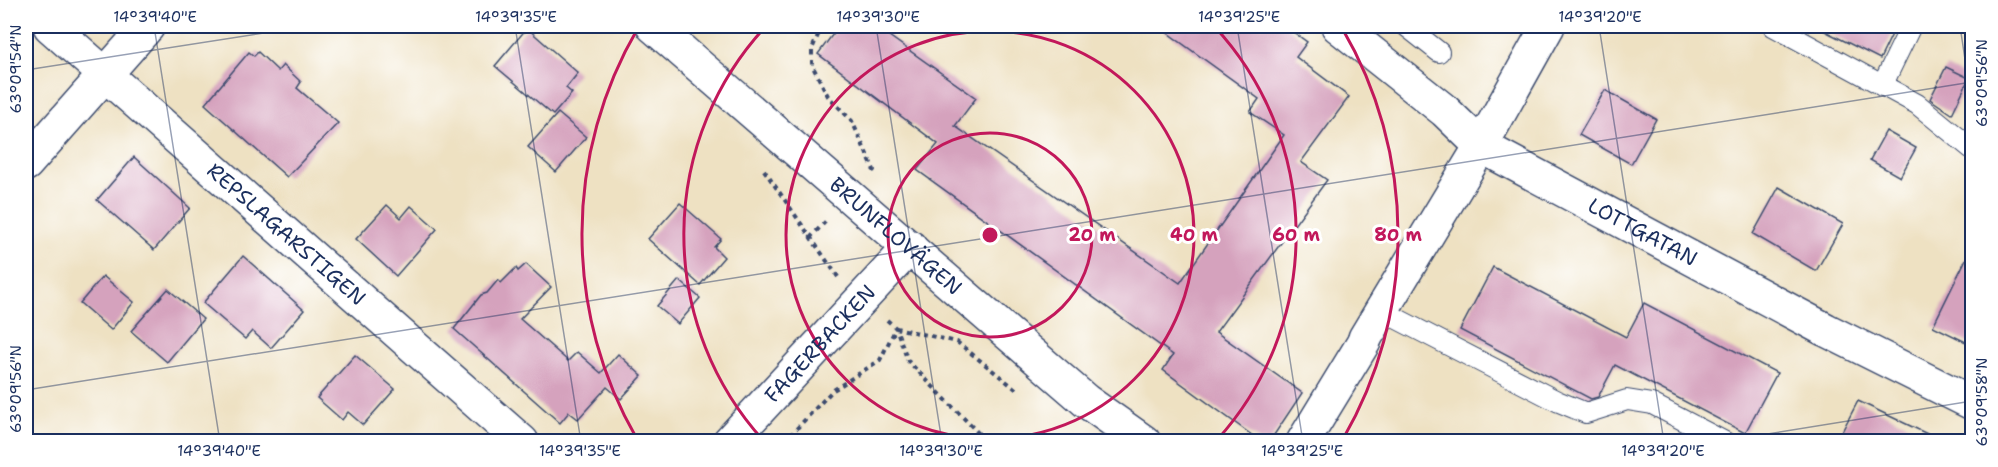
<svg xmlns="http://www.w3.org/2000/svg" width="1998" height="467" viewBox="0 0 1998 467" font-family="'Shantell Sans',sans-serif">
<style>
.building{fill:#d5a2bd}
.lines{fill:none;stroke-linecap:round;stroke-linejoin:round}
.service-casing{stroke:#3b4a6d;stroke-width:22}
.minor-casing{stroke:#3b4a6d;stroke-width:36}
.path{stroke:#3b4a6d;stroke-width:4;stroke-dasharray:4.5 4.5;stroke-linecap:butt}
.service{stroke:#fff;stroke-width:20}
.minor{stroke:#fff;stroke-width:33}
.ticks{fill:none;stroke:#1b2f5e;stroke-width:1.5;stroke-opacity:0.45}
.ring{fill:none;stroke:#c2185b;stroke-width:3}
.labels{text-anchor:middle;stroke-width:6;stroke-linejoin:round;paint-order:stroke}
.street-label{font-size:21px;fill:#1b2f5e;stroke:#fff}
.centre{fill:#c2185b;stroke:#fff;stroke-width:3}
.ring-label{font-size:18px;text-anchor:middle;font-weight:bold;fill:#c2185b;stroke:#fff;stroke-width:6;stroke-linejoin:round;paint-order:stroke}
.neatline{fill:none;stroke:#1b2f5e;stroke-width:2}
.ticks-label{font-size:15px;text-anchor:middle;fill:#1b2f5e}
</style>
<rect width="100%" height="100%" fill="#fff"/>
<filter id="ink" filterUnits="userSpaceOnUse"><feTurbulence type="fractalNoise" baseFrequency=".0167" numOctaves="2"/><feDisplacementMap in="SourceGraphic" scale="12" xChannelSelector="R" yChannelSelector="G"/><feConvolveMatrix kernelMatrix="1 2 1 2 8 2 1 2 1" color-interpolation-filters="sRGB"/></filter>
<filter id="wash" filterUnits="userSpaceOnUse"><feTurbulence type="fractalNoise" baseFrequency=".008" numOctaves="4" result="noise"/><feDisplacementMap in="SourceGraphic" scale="24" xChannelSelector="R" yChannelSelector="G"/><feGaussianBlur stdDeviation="1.35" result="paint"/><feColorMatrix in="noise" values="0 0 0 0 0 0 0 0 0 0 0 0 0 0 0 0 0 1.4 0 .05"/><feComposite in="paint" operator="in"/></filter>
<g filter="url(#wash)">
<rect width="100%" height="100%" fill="#eee1c2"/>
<g id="blocks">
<!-- building -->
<g class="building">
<path d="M839 26H875L976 98 955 126 1180 283 1284 135 1250 112 1259 99 1158 26H1285L1307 42 1296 57 1349 97 1301 162 1327 180 1216 332 1302 393 1270 441H1260L1163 370 1173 355 917 170 938 144 818 54Z"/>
<path d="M1815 26H1896L1880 59Z"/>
<path d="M527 28 578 73 566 88 572 93 553 115 495 66Z"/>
<path d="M249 52 254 56 258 52 278 71 283 65 301 82 297 88 338 123 287 177 205 104Z"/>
<path d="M1946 67 1969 78 1952 114 1930 99Z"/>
<path d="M1605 90 1656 119 1631 164 1579 135Z"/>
<path d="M558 113 586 137 556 172 528 147Z"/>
<path d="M1886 131 1916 148 1900 177 1870 160Z"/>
<path d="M134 157 190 208 154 250 97 200Z"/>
<path d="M1779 187 1843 224 1816 271 1753 234Z"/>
<path d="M680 203 721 239 714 247 724 257 700 285 648 239Z"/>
<path d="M387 205 401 218 411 206 437 229 396 276 356 239Z"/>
<path d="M1972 247V345L1933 326Z"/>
<path d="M243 256 304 310 271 348 252 331 245 339 203 303Z"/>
<path d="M526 264 551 287 520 319 568 361 577 352 601 373 618 354 642 376 621 399 607 387 578 419 569 412 560 423 454 329 481 295 487 293 498 280 501 283 516 268 518 271Z"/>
<path d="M1493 267 1626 337 1644 303 1777 373 1745 433 1615 365 1598 397 1591 399 1460 330Z"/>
<path d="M103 276 134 302 111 330 80 303Z"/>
<path d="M679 280 700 298 678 324 657 306Z"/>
<path d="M168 289 203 319 167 362 131 331Z"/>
<path d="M355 355 395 389 363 425 348 412 342 420 317 398Z"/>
<path d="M1858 401 1942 441H1837Z"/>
</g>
</g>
</g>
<g filter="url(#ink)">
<use href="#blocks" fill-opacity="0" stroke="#3b4a6d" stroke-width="1.5"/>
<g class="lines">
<!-- service casing -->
<g class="service-casing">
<g id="service">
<path d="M1406 26 1439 52"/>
<path d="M1773 26 1917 104 1972 149"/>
<path d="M1882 86 1911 26"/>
<path d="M1382 311 1557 401 1586 413 1627 400 1652 404 1725 442"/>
</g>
</g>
<!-- minor casing -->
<g class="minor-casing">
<g id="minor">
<path id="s1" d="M50 26 522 442"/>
<path id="s2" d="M653 26 1086 401 1144 442"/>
<path id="s3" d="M1338 26 1445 111 1481 146 1826 330 1972 403"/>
<path d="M26 164 148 26"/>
<path d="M1365 338 1481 146 1548 26"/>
<path id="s4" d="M729 442 910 247"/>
<path d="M1303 442 1364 342"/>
</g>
</g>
<!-- path -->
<g class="path">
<path d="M822 26 812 49V65L828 96 852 121 874 170 872 172"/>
<path d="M764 170 838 277"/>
<path d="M810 238 826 221"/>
<path d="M887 320 896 328 908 361 987 442"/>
<path d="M784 442 832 391 880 360 896 328 957 342 1017 390"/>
</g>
<!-- service -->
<use href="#service" class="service"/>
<!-- minor -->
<use href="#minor" class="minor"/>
</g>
</g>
<!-- ticks -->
<path class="ticks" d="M154 26 220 442M515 26 581 442M876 26 942 442M1237 26 1303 442M1599 26 1664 442M1960 26 1972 106M26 70 309 26M26 390 1972 82M1718 442 1972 401"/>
<!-- distance rings -->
<g class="ring">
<circle cx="990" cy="235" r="102"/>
<circle cx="990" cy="235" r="204"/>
<path d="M763 440A306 306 0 0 1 766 26M1214 26A306 306 0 0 1 1217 440"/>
<path d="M637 439A408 408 0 0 1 638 28M1342 28A408 408 0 0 1 1343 439"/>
</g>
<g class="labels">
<!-- street labels -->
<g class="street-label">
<text dy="7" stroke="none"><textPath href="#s3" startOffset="370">LOTTGATAN</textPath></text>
<text dy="7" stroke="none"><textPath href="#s1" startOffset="315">REPSLAGARSTIGEN</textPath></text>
<text dy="7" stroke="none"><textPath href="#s2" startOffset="321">BRUNFLOVÄGEN</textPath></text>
<text dy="7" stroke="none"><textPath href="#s4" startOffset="134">FAGERBACKEN</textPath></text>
</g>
</g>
<circle cx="990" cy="235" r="9" class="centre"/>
<g class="ring-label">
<text x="1092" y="241">20 m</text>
<text x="1194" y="241">40 m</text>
<text x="1296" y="241">60 m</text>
<text x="1398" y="241">80 m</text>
</g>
<!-- margin -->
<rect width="1998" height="467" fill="none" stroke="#fff" stroke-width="66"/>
<rect x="33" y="33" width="1932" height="401" class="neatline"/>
<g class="ticks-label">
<text x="155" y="22">14°39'40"E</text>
<text x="516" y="22">14°39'35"E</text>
<text x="878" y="22">14°39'30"E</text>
<text x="1239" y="22">14°39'25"E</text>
<text x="1600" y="22">14°39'20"E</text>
<text transform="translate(16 69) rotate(-90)" y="5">63°09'54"N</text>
<text transform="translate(1982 83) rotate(-90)" y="5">63°09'56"N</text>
<text transform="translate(16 389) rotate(-90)" y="5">63°09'56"N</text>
<text transform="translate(1982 402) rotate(-90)" y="5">63°09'58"N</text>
<text x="219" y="456">14°39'40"E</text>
<text x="580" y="456">14°39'35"E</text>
<text x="941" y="456">14°39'30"E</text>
<text x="1302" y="456">14°39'25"E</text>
<text x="1663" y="456">14°39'20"E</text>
</g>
</svg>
